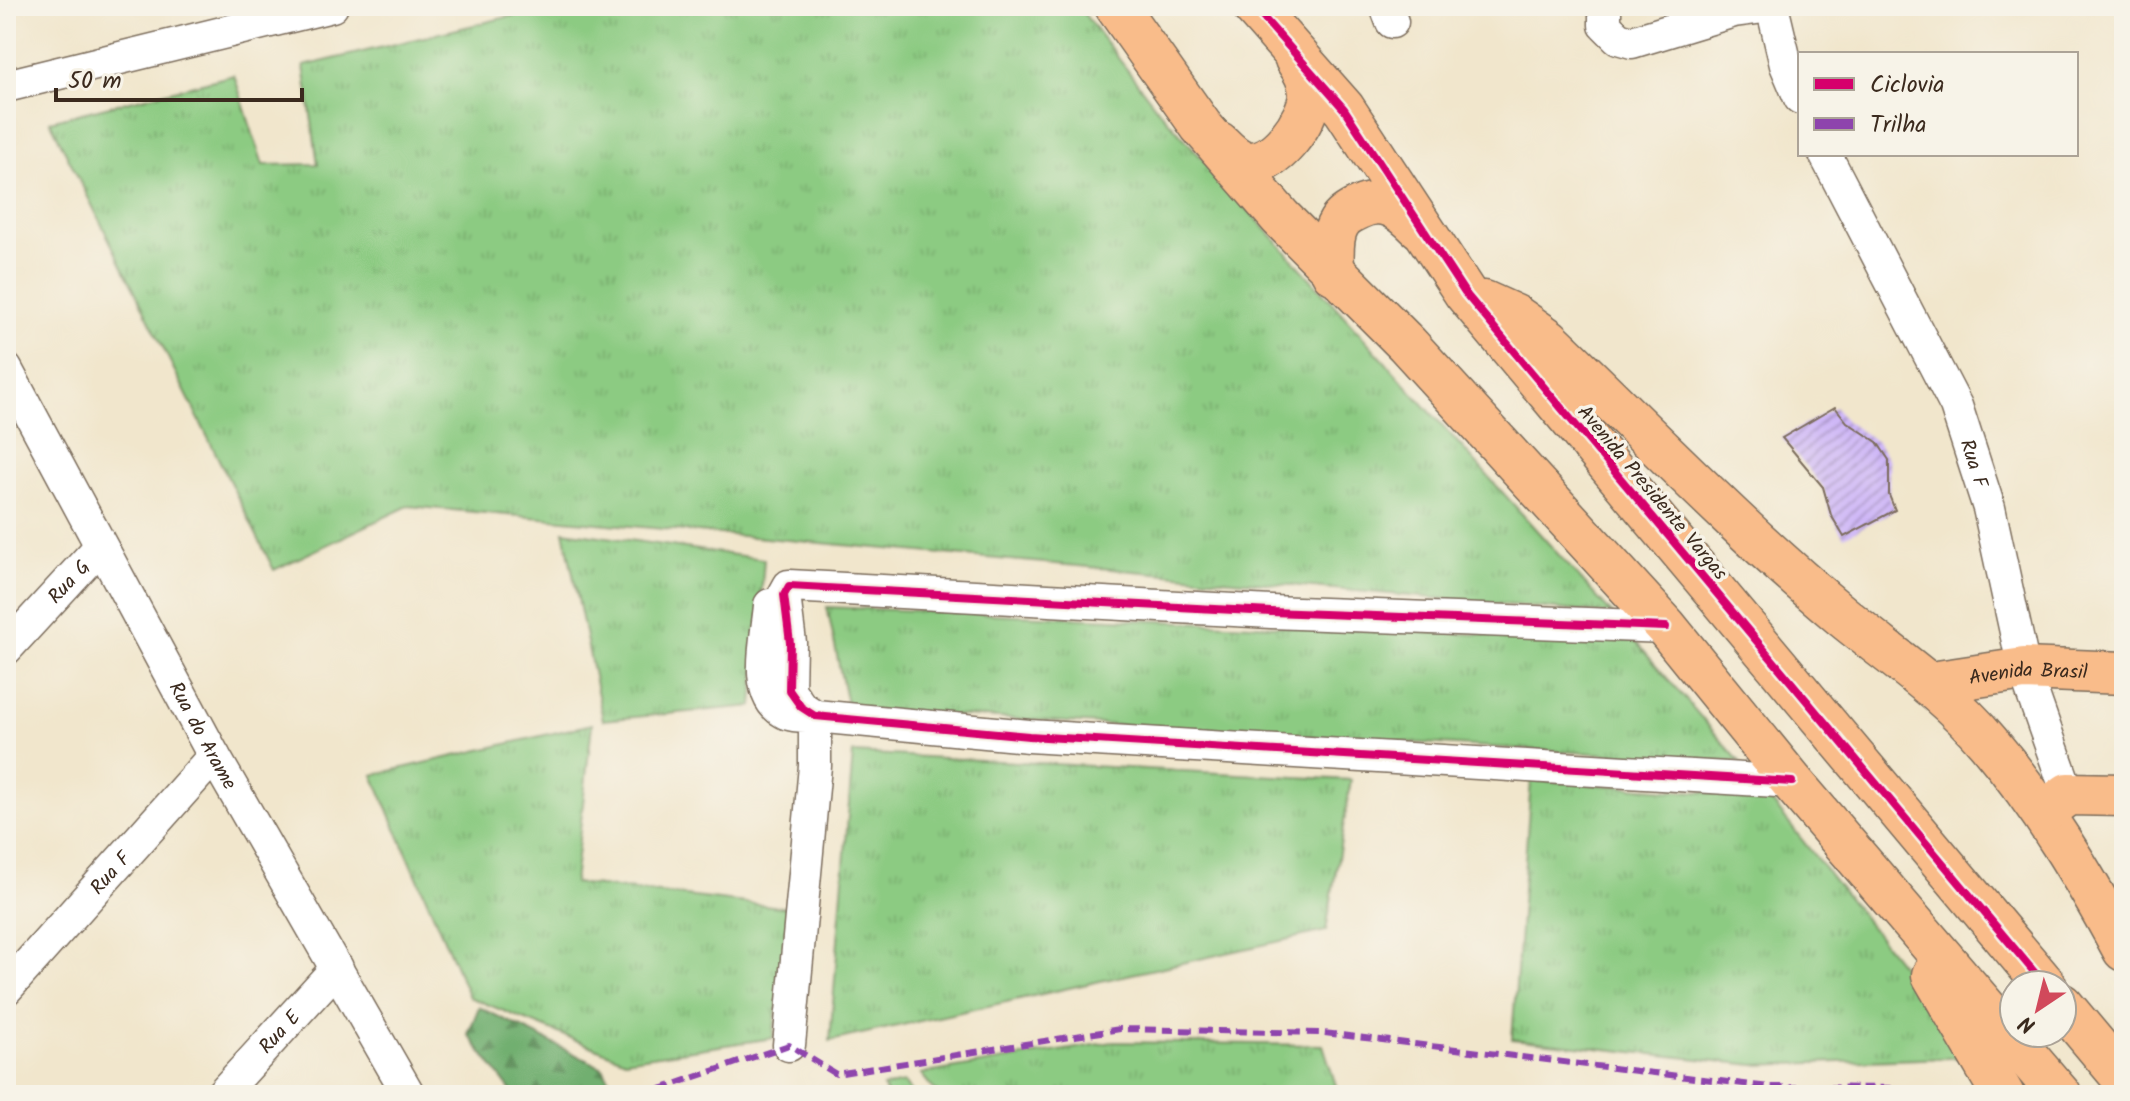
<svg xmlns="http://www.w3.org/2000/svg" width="2130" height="1101" viewBox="0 0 2130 1101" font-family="Kalam,sans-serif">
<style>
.grass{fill:url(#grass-tufts);stroke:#647a50;stroke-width:2}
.forest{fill:url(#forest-firs);stroke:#566c47;stroke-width:2}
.building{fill:url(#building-hatch)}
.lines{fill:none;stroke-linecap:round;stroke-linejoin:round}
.minor-casing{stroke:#7b6c5b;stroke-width:35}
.major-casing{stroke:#7b6c5b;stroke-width:45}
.minor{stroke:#fff;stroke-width:32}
.major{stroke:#f9bc8a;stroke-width:42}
.quiet{stroke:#8e44ad;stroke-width:6;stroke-dasharray:12 6;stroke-linecap:butt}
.cycleway-casing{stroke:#f7f3e8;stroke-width:13}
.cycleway{stroke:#d6006c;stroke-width:8}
.labels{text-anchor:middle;stroke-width:7;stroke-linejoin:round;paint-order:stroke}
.street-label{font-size:20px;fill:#3b2a1e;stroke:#f7f3e8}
</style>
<defs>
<pattern id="grass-tufts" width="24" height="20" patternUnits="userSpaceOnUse" patternTransform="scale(2)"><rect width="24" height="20" fill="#8ccb82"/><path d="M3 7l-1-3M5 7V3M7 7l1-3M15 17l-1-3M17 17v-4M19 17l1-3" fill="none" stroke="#7aae70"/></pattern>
<pattern id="forest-firs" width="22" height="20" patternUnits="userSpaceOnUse" patternTransform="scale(2)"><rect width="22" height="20" fill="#71af70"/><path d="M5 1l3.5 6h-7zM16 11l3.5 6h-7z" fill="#5e8f5b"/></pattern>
<pattern id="building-hatch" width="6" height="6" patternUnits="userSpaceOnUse" patternTransform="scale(2)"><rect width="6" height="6" fill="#cdb5f8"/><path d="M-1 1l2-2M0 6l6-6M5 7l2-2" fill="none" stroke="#a893c8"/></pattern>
</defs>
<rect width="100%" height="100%" fill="#f7f3e8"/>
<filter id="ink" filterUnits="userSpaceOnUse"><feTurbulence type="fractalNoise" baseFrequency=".0125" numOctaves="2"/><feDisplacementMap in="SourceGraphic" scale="16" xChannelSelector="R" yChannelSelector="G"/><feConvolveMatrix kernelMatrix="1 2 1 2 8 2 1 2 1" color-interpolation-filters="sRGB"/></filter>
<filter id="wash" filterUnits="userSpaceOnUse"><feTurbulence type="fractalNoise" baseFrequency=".006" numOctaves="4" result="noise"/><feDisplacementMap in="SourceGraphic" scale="32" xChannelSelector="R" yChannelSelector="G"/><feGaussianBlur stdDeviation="1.8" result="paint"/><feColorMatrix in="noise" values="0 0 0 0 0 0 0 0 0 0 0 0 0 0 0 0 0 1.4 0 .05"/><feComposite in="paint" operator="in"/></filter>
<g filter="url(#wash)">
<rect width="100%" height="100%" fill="#f1e6cc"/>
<!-- grass -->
<g class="grass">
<path d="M553 6H1078L1156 107 1612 614 408 506 274 570 50 121 234 75 263 165 318 164 304 66Z"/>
<path d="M564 531 764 559 753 706 603 720Z"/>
<path d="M827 607 1635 641 1740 762 848 709Z"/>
<path d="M592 724 574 883 789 908 773 1038 625 1060 469 997 373 775Z"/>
<path d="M853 753 1351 780 1326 931 830 1041Z"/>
<path d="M1531 780 1768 797 1974 1057 1754 1065 1512 1039Z"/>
<path d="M1113 1042 1323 1045 1339 1095H938L921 1074Z"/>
<path d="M904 1083 914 1095H888L883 1087Z"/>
</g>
<!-- forest -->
<path class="forest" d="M479 1007 603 1068 618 1095H514L468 1034Z"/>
<g id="blocks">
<!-- building -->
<path class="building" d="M1835 407 1847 422 1877 442 1889 460V495L1895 510 1844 537 1831 515 1823 487 1782 438Z"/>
</g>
</g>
<g filter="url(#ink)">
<use href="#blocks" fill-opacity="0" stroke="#7b6c5b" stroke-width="2"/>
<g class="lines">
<!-- minor casing -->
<g class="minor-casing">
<g id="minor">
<path d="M1386 6 1392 22"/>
<path d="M1605 6V25L1618 38 1632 42 1734 11 1772 6"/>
<path d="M1772 6 1786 65 1800 98"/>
<path d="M6 86 332 6"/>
<path id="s1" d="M1825 154 1956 406 1989 508 2024 669 2068 794"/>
<path id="s2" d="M6 369 214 756 409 1095"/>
<path d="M770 605C768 635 751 695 784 712 792 717 806 715 815 716V766L789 1045"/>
<path d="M1666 627 1271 612 789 586 784 595 790 643 789 690 801 707 815 716 1029 736 1792 782"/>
<path id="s3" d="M6 649 99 548"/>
<path id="s4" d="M6 989 214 756"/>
<path id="s5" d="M221 1095 337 968"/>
</g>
</g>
<!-- major casing -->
<g class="major-casing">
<g id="major">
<path d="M1116 6 1201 126 1281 218 1407 344 1666 627 1792 782 2060 1095"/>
<path d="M1253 6 1344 109 1465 293 2045 985"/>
<path d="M1219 143C1226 150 1234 159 1245 162 1274 170 1309 119 1310 94 1310 81 1303 69 1296 59"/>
<path d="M1333 273C1333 257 1330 237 1339 223 1343 216 1352 211 1359 208 1384 196 1400 208 1419 227"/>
<path d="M1484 302 1515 316 1549 340C1645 432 1739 530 1841 615 1892 657 1945 691 1988 742 2042 806 2084 876 2124 950"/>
<path id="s6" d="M1931 683 2024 669 2124 673"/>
<path d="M2043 812 2068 794 2124 795"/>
<path d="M1933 975 2003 1095"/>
<path d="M2062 1005 2124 1079"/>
</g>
</g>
<!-- minor -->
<use href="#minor" class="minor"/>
<!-- major -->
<use href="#major" class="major"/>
<!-- quiet -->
<path class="quiet" d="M643 1095 789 1045 836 1074 1120 1029 1324 1033 1769 1087 1902 1088"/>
<!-- cycleway casing -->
<g class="cycleway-casing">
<g id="cycleway">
<path d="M1253 6 1344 109 1465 293 2045 985"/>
<path d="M1666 627 1271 612 789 586 784 595 790 643 789 690 801 707 815 716 1029 736 1792 782"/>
</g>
</g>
<!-- cycleway -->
<use href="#cycleway" class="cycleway"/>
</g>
</g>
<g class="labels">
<!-- street labels -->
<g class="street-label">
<text dy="7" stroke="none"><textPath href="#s1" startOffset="344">Rua F</textPath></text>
<text transform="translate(1653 492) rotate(50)" y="7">Avenida Presidente Vargas</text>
<text dy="7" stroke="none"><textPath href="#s3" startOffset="92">Rua G</textPath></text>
<text dy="7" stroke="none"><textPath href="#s6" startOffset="98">Avenida Brasil</textPath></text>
<text dy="7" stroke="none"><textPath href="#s2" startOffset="416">Rua do Arame</textPath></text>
<text dy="7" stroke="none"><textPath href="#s4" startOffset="156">Rua F</textPath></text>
<text dy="7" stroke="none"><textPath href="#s5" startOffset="86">Rua E</textPath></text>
</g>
</g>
<!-- margin -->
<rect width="2130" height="1101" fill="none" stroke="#f7f3e8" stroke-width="32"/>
<!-- legend -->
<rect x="1798" y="52" width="280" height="104" fill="#f7f3e8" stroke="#aca397" stroke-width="2"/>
<rect x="1814" y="78" width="40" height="12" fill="#d6006c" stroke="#aca397" stroke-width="2"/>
<text x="1870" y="92" font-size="24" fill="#3b2a1e">Ciclovia</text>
<rect x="1814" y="118" width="40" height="12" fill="#8e44ad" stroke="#aca397" stroke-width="2"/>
<text x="1870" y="132" font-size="24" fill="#3b2a1e">Trilha</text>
<!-- north arrow -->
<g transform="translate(2038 1009) rotate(215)"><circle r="38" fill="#f7f3e8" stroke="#aca397" stroke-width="2"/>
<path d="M0-6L14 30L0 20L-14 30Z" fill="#d1495b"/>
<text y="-12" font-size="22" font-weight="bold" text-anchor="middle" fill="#3b2a1e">N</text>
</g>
<!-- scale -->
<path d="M56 88v12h246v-12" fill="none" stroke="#3b2a1e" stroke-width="4"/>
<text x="68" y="88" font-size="24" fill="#3b2a1e" stroke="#f7f3e8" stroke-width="6" paint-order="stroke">50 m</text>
</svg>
